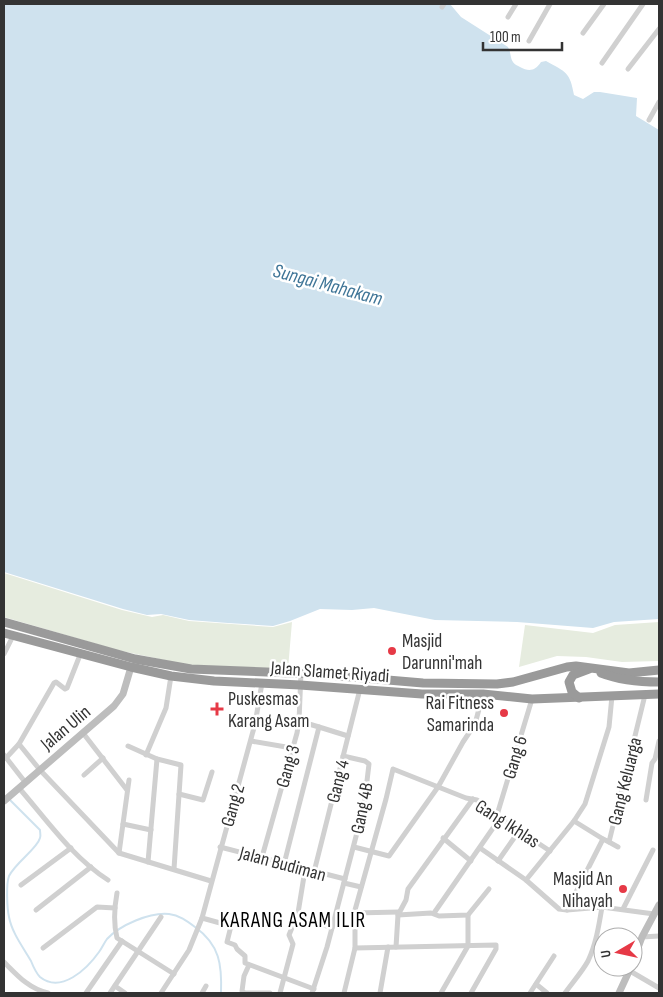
<svg xmlns="http://www.w3.org/2000/svg" width="663" height="997" viewBox="0 0 663 997" font-family="'Sofia Sans Condensed',sans-serif">
<style>
.green{fill:#e6ecdf}
.water{fill:#cfe2ee}
.lines{fill:none;stroke-linecap:round;stroke-linejoin:round}
.stream{stroke:#cfe2ee;stroke-width:2}
.street{stroke:#d0d0d0;stroke-width:5}
.secondary{stroke:#bdbdbd;stroke-width:7}
.highway{stroke:#9a9a9a;stroke-width:9}
.poi-dot{fill:#e63946;stroke:#fff;stroke-width:2}
.labels{text-anchor:middle;stroke-width:5;stroke-linejoin:round;paint-order:stroke}
.poi-label{font-size:19px;fill:#333;stroke:#fff;text-anchor:start}
.street-label{font-size:19px;fill:#333;stroke:#fff}
.water-label{font-size:20px;font-style:italic;fill:#3f7597;stroke:#fff}
.quarter-label{font-size:21px;letter-spacing:1px;fill:#000;stroke:#fff}
</style>
<rect width="100%" height="100%" fill="#fff"/>
<!-- green -->
<g class="green">
<path d="M4 573 122 610 152 617 163 615 189 621 273 627 292 622 288 669 188 665 117 650 4 617Z"/>
<path d="M659 622V661L622 662 586 657 557 656 519 667 525 625 593 633 615 625Z"/>
</g>
<!-- water -->
<path class="water" d="M4 4H450L461 17 508 47C511 52 510 58 513 62 514 64 518 66 520 67 529 72 535 71 541 62L546 61C566 72 570 72 574 95L583 99 594 92H600L637 98 636 116 659 130V619L614 622 593 628 517 622 435 620 374 608 352 610 320 609 290 621 273 626 228 623 189 620 161 614 147 615 123 609 4 572Z"/>
<g class="lines">
<!-- stream -->
<path class="stream" d="M10 800 40 830C40 833 41 835 40 838 37 849 16 862 9 876 6 884 7 908 9 917 12 933 23 947 31 961 33 966 36 973 40 977 61 994 87 969 99 952 102 948 104 943 107 939 120 925 150 912 169 914 179 915 187 921 195 927 220 945 222 965 221 993"/>
<!-- street -->
<g class="street">
<path d="M442 7 444 4"/>
<path d="M508 17 516 4"/>
<path d="M583 33 604 4"/>
<path d="M529 41 550 4"/>
<path d="M602 63 643 4"/>
<path d="M628 69 659 29"/>
<path d="M649 120 659 102"/>
<path d="M4 654 13 636"/>
<path d="M319 727 348 736"/>
<path d="M83 733 127 790"/>
<path d="M251 741 292 748"/>
<path d="M19 744 40 770 119 853 211 881"/>
<path d="M128 746 157 759 181 765 174 869"/>
<path d="M4 755 25 782"/>
<path d="M146 755 166 708 171 676"/>
<path d="M6 758 19 744 54 683 56 682 65 689 67 688 80 655"/>
<path d="M84 775 103 758"/>
<path d="M19 788C46 819 72 857 108 880"/>
<path d="M179 794 203 800 212 772"/>
<path d="M646 800 652 763 655 759 659 741"/>
<path d="M497 815 532 699"/>
<path d="M574 821 603 839"/>
<path d="M123 824 151 830"/>
<path d="M443 838 471 861"/>
<path d="M609 842 618 847"/>
<path d="M220 847 345 879"/>
<path d="M354 847 389 856 438 787 463 742 475 724 483 694"/>
<path d="M480 848 526 880 559 909 567 910 602 907 654 914"/>
<path d="M119 853 129 780"/>
<path d="M262 857 297 733 299 721 301 673"/>
<path d="M498 861 519 831"/>
<path d="M148 862 157 759"/>
<path d="M284 864 319 727 299 721"/>
<path d="M314 872 360 689"/>
<path d="M526 880 574 821 585 804 609 727 612 696"/>
<path d="M344 883 361 887"/>
<path d="M21 885 71 848"/>
<path d="M117 893C114 909 113 922 117 938L174 974"/>
<path d="M623 909 653 850"/>
<path d="M36 910 91 867"/>
<path d="M567 910 603 839 609 842 645 695"/>
<path d="M354 913 399 912"/>
<path d="M434 913 500 818"/>
<path d="M398 915 431 913 439 916 468 915 489 889"/>
<path d="M297 916 332 928"/>
<path d="M202 918 231 926 227 942 235 945 237 949 245 956V963L314 989"/>
<path d="M642 937 659 936"/>
<path d="M396 947 398 915 406 900 408 889 473 799"/>
<path d="M43 948 97 907 115 908"/>
<path d="M4 962C17 975 29 989 48 993"/>
<path d="M249 965 244 976 242 991 245 993H270"/>
<path d="M630 971 659 988"/>
<path d="M536 984 547 993"/>
<path d="M115 986 125 993"/>
<path d="M86 993 122 941"/>
<path d="M110 993 161 917"/>
<path d="M161 993 189 950 202 918 255 724 262 683"/>
<path d="M202 993 206 986"/>
<path d="M280 993 293 944 289 935 298 913 305 870"/>
<path d="M312 993 327 947 364 806 369 764 365 761 343 756"/>
<path d="M344 993 355 948"/>
<path d="M380 993 388 947"/>
<path d="M441 993 468 946V915"/>
<path d="M471 993 496 949V945L355 948V910L386 799 393 769 466 798 477 800 500 818 550 851"/>
<path d="M530 993 554 956"/>
<path d="M565 993C572 983 582 972 588 961 596 944 599 925 602 907"/>
</g>
<!-- secondary -->
<g class="secondary">
<path d="M4 801 114 706 123 694 131 667"/>
<path d="M633 961 642 937 659 905"/>
<path d="M619 993 631 967"/>
</g>
<!-- highway -->
<g class="highway">
<path d="M4 622 135 659 191 669 317 674 423 683 497 684 513 682 567 667 576 666 629 673 659 670"/>
<path d="M4 633 131 667 171 676 214 681 300 685 422 694H483L532 699 659 694"/>
<path d="M601 673C619 680 640 682 659 682"/>
<path d="M579 698 572 692 569 682 573 675 589 669"/>
</g>
</g>
<!-- markers -->
<g class="poi-dot">
<circle cx="392" cy="651" r="5"/>
<path d="M214.5 701.5h5v5h5v5h-5v5h-5v-5h-5v-5h5z"/>
<circle cx="504" cy="713" r="5"/>
<circle cx="623" cy="889" r="5"/>
</g>
<g class="labels">
<!-- poi labels -->
<g class="poi-label">
<text x="402" y="647">Masjid<tspan x="402" dy="22">Darunni'mah</tspan></text>
<text x="228" y="705">Puskesmas<tspan x="228" dy="22">Karang Asam</tspan></text>
<text x="494" y="709" text-anchor="end">Rai Fitness<tspan x="494" dy="22">Samarinda</tspan></text>
<text x="613" y="885" text-anchor="end">Masjid An<tspan x="613" dy="22">Nihayah</tspan></text>
</g>
<!-- street labels -->
<g class="street-label">
<text transform="translate(330 671) rotate(4)" y="7">Jalan Slamet Riyadi</text>
<text transform="translate(65 727) rotate(-40)" y="7">Jalan Ulin</text>
<text transform="translate(514 757) rotate(-73)" y="7">Gang 6</text>
<text transform="translate(287 766) rotate(-74)" y="7">Gang 3</text>
<text transform="translate(337 781) rotate(-76)" y="7">Gang 4</text>
<text transform="translate(624 781) rotate(-76)" y="7">Gang Keluarga</text>
<text transform="translate(232 805) rotate(-74)" y="7">Gang 2</text>
<text transform="translate(361 808) rotate(-79)" y="7">Gang 4B</text>
<text transform="translate(508 823) rotate(33)" y="7">Gang Ikhlas</text>
<text transform="translate(283 863) rotate(15)" y="7">Jalan Budiman</text>
</g>
<!-- water labels -->
<g class="water-label">
<text transform="translate(328 284) rotate(15)" y="7">Sungai Mahakam</text>
</g>
<!-- quarter labels -->
<g class="quarter-label">
<text x="293" y="927">KARANG ASAM ILIR</text>
</g>
</g>
<!-- border -->
<rect width="663" height="997" fill="none" stroke="#333333" stroke-width="10"/>
<!-- north arrow -->
<g transform="translate(618 952) rotate(261)"><circle r="24" fill="#ffffff" stroke="#adadad"/>
<path d="M0-4L9 19L0 12L-9 19Z" fill="#e63946"/>
<text y="-8" font-size="14" font-weight="bold" text-anchor="middle" fill="#333333">U</text>
</g>
<!-- scale -->
<path d="M483 42v8h79v-8" fill="none" stroke="#333333" stroke-width="2.5"/>
<text x="490" y="42" font-size="15" fill="#333333" stroke="#ffffff" stroke-width="4" paint-order="stroke">100 m</text>
</svg>
